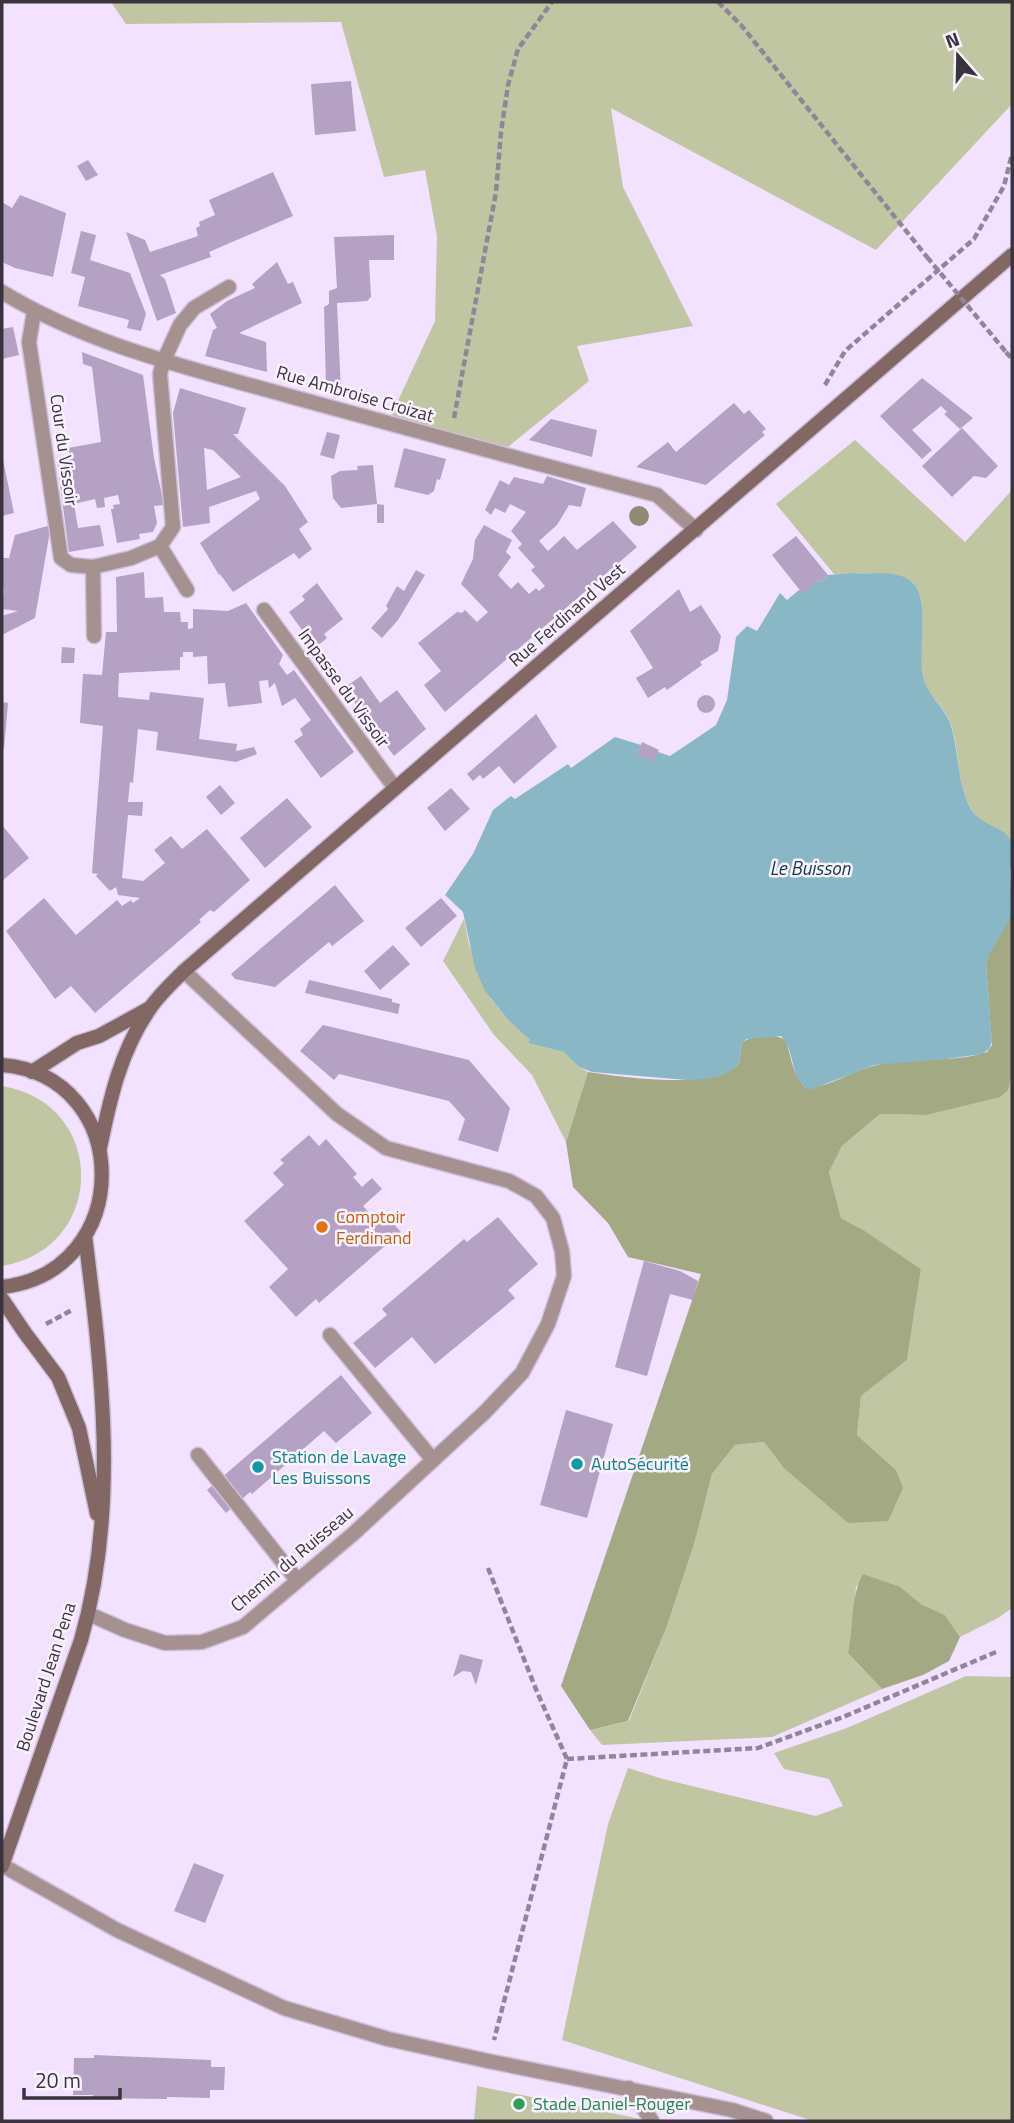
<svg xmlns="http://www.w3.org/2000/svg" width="1014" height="2123" viewBox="0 0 1014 2123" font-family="'Titillium Web',sans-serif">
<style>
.green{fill:#c0c6a1}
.forest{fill:#a2a983}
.water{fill:#89b7c6}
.building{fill:#b4a1c3;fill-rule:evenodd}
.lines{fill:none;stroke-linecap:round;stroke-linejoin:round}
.lane-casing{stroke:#cdbfd8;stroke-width:17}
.street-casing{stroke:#cdbfd8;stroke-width:17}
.secondary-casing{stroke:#cdbfd8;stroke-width:17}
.path{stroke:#908599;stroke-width:4.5;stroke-dasharray:7 3.5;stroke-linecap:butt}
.lane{stroke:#a5918f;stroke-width:14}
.street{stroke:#a5918f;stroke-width:14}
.secondary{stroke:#836764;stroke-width:14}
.path-bridge{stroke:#908599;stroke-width:4.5;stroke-dasharray:7 3.5;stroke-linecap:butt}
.tree{fill:#908c74}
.food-dot{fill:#e8710a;stroke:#faf3ff;stroke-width:2.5}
.culture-dot{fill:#0f9aa8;stroke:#faf3ff;stroke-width:2.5}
.leisure-dot{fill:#2e9e5b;stroke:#faf3ff;stroke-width:2.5}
.labels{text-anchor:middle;stroke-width:5;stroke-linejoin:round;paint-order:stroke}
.street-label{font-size:18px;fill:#39333e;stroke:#faf3ff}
.food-label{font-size:18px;fill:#c56008;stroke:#faf3ff;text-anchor:start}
.culture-label{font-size:18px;fill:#0d838f;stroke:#faf3ff;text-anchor:start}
.leisure-label{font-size:18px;fill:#27864d;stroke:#faf3ff;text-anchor:start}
.water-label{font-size:19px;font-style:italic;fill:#113b47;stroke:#faf3ff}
</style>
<rect width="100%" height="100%" fill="#f2e2ff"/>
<!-- green -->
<g class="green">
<path d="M111 2H1012V104L876 250 611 108 623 187 693 326 577 346 589 381 508 447 389 420 435 321 437 236 425 170 384 177 341 22 126 24Z"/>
<path d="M855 440 965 542 1012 490V847L1011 843C1000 834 982 825 974 813 954 786 962 750 949 720 942 705 928 694 923 679 915 654 932 603 913 583 901 571 852 573 834 574L776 504Z"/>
<path d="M464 919 469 945 491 999 509 1021 531 1041 528 1043 565 1052 579 1067 588 1072 566 1142 532 1075 494 1035 443 961Z"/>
<path d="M1012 1077V1608L998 1618 960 1637 945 1615 922 1606 899 1587 856 1586 853 1633 848 1653 882 1689 772 1737 602 1745 590 1730 629 1721 667 1626 695 1541 712 1474 735 1445 764 1442 783 1467 896 1470 857 1435 861 1396 907 1360 921 1269 865 1231 841 1218 829 1172 842 1146 880 1114 925 1115 1008 1090Z"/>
<path d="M2 1086C108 1103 107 1249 2 1266Z"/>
<path d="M966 1676 1012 1677V2121H813L562 2040 608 1824 628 1768 663 1779 816 1816 843 1806 829 1779 784 1769 774 1753 847 1728Z"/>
<path d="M477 2086 651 2121H474Z"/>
</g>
<!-- forest -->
<g class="forest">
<path d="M1012 906V1077L1008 1090 1000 1097 926 1115 880 1114 842 1146 829 1172 841 1218 865 1231 921 1269 907 1360 861 1396 857 1435 896 1470 903 1488 888 1521 848 1523 783 1467 764 1442 735 1445 712 1474 695 1541 667 1626 628 1721 590 1730 561 1686 701 1274 628 1257 608 1223 573 1187 566 1142 588 1072C621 1077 717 1091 739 1063L742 1042C753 1036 777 1032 786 1041 791 1057 793 1076 806 1088 831 1087 849 1072 873 1066 910 1056 950 1064 987 1052L992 1045 986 964 989 953 1012 912Z"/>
<path d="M863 1574 900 1587 922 1605 945 1615 960 1637 949 1661 923 1675 882 1689 848 1653C854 1627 850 1597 863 1574Z"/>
</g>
<!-- water -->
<path class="water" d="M851 573C869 575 899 569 913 583 931 601 917 653 923 677 927 694 944 707 950 723 958 746 957 772 965 796 968 804 972 813 979 818 991 828 1011 829 1012 848 1013 857 1010 866 1010 875 1010 888 1014 904 1010 917 1004 934 991 946 986 964L992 1042 989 1049 982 1054 946 1059 874 1065 810 1090C789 1080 796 1051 781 1036L747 1039 742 1042 739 1063C726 1079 706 1079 687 1080L592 1072 579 1067 564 1052 528 1043 530 1040 509 1021 485 991 475 968 463 912 445 895 473 854 493 810 511 796 515 799 568 764 571 768 615 737 641 745 637 754 658 752 670 756 716 725 727 700 736 637 747 626 757 631 780 593 787 600 799 590 803 593 819 580 821 582 828 575Z"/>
<!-- building -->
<g class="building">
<path d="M351 81 356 131 315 135 311 84Z"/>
<path d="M88 160 98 175 86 181 77 166Z"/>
<path d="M273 172 293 216 209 252 211 257 160 275 165 279 176 313 157 321 126 232 145 240 150 252 198 236 196 228 200 226 199 222 215 215 209 200Z"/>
<path d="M20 195 66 213 53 277 15 268 2 262V202L12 208Z"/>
<path d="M81 231 96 235 90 260 130 273 146 314 141 331 127 328 129 320 78 306 85 277 71 273Z"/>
<path d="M394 235V260H369L371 297 367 301 337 303 341 391 326 387 324 307 329 304V291L337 288 334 237Z"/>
<path d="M277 262 288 284 293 282 302 303 239 333 266 342 267 372 205 356 213 330 217 328 210 314 227 301 255 288 252 284Z"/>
<path d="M13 327 19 355 2 359V329Z"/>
<path d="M82 352 143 375 154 458 164 505 154 506 157 523 153 532 139 534 140 539 117 543 111 509H114L113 505 120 504 118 495 104 498 105 507 97 508 95 499 74 504 78 528 100 525 104 546 69 552 57 461 70 459 68 448 101 442 92 367 83 364Z"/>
<path d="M922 378 973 418 960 429 944 414 947 412 941 406 912 430 932 450 922 459 880 416Z"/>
<path d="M180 388 246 408 238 434H233L285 486 308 522 299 529 312 549 299 559 294 553 233 592 220 574 219 575 200 543 260 499 256 491 209 507 210 523 183 527 173 413ZM204 448 213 450 241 477 207 490Z"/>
<path d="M734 403 744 414 749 410 766 429 762 432 765 435 706 485 636 467 668 442 676 452Z"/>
<path d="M551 419 597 430 592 457 529 440Z"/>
<path d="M962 428 998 466 986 478 974 476 952 497 922 466Z"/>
<path d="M327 432 340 435 334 459 320 455Z"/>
<path d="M404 448 446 459 440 480 437 479 434 491 428 495 394 487Z"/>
<path d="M2 455 14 513 2 516Z"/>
<path d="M373 465 377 504 341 508 333 498 331 476 340 471 358 470 357 466Z"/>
<path d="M547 476 586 488 581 507 569 505 557 525 539 541 548 551 564 536 577 550 613 521 637 547 445 712 424 685 441 671 418 643 457 612 462 613 465 610 477 622 488 612 461 584 473 559 475 540 484 525 512 540 506 552 511 557 498 575 511 589 518 582 529 594 536 588 539 591 545 586 531 570 535 567 518 548 522 544 511 531 526 512 510 504 505 513 495 508 491 515 485 510 500 480 509 485 514 477 543 484Z"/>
<path d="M377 504 384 505V523H377Z"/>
<path d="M51 525 35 618 2 635V616L18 611 2 609 4 588 2 587 3 558H9L15 535Z"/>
<path d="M796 536 828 575 821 582 819 580 803 594 772 555Z"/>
<path d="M416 570 425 575 398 620 382 638 371 628 388 609 386 606 397 586 404 591Z"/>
<path d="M144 572 145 598 163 597 164 612H180L181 622H188V629L193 628V609L228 611 246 603 283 655 279 664 287 675 294 670 354 752 321 778 294 741 303 735 300 729 311 720 295 698 282 706 275 683 269 688 268 680 259 681 262 703 228 707 225 683 208 684 207 656 193 657V652H183V657H180V670L119 673 118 697 149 700 150 692 204 698 199 739 237 744 236 751 254 747 257 754 236 762 156 750 158 732 138 729 133 783 130 782 128 802H143L142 816 128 815 122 878 143 881 165 863 154 850 171 836 182 849 207 829 250 880 214 912 210 910 199 920 201 922 95 1013 71 986 55 999 6 931 44 898 76 935 117 900 122 906 131 900 133 903 140 898 118 895 116 887 110 891 96 876 98 874 92 873 103 726 80 723 83 674 102 675 106 632H117L116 577Z"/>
<path d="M317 583 343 619 324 634 327 638 315 648 289 612 305 600 302 596Z"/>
<path d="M679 589 690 612 701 605 721 636 718 651 700 662 702 665 667 690 665 687 648 698 636 678 653 668 630 631Z"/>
<path d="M62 647 75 648 74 663H61Z"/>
<path d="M361 676 380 703 397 690 426 729 394 756 344 688Z"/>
<circle cx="706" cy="704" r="9"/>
<path d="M2 702 8 703 4 749H2Z"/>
<path d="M536 714 557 747 514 784 499 766 483 779 480 775 473 781 467 774Z"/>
<path d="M642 742 659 750 654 762 637 754Z"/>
<path d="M220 785 235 803 221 815 206 797Z"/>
<path d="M451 788 470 809 445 831 427 808Z"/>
<path d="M287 798 312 827 265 868 240 838Z"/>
<path d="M2 825 29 858 2 881Z"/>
<path d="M335 885 364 921 332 946 329 942 275 987 235 979 231 974Z"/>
<path d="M441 898 457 916 421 947 405 928Z"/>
<path d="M393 945 410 964 380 990 364 971Z"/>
<path d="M309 980 392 999V1002L400 1004 398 1014 305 993Z"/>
<path d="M323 1025 469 1060 510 1108 498 1152 458 1140 465 1119 449 1101 339 1074 334 1080 300 1051Z"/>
<path d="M309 1135 319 1146 326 1139 357 1174 353 1177 362 1187 372 1178 382 1189 363 1206 373 1217 381 1210 401 1232 319 1303 316 1299 296 1317 269 1287 288 1269 244 1221 284 1185 273 1173 284 1163 280 1160Z"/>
<path d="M498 1217 538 1264 508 1290 515 1298 435 1364 412 1337 375 1368 353 1343 387 1315 382 1309 464 1239 467 1242Z"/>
<path d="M644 1261 680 1271 698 1281 693 1300 670 1294 647 1376 615 1367Z"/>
<path d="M341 1375 372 1413 336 1443 324 1431 252 1494 250 1492 226 1513 207 1490Z"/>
<path d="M566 1410 613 1424 587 1518 540 1505Z"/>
<path d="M460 1654 483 1660 476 1685 471 1672 463 1671 453 1677Z"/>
<path d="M194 1863 224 1875 205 1923 174 1911Z"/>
<path d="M94 2055 211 2060V2067H225L224 2090H210V2098L167 2097V2099L93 2098V2095H73L74 2058H94Z"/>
</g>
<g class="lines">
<!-- lane casing -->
<g class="lane-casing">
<g id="lane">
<path d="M163 362 180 325 194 308 229 287"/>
<path d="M264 610 395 788"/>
<path d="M330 1335 433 1460"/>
<path d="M198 1455 297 1580"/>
<path d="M488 2061 732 2110 766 2121"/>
<path d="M629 2088 652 2121"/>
</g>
</g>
<!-- street casing -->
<g class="street-casing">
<g id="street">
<path d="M2 292C91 346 190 368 289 396 412 430 534 463 657 495L696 530"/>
<path d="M34 312 29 342 61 558 71 565 93 567 131 558 160 546 173 527 160 374 163 362"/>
<path d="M160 546 187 590"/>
<path d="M93 567 94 636"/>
<path d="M89 1614 125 1630 165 1643 202 1642 243 1627 353 1534 485 1412 522 1373 548 1324 564 1276 562 1251 553 1218 536 1196 509 1181 386 1148 337 1114 184 971"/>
<path d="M2 1865 117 1930 284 2008 388 2039 488 2061"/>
</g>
</g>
<!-- secondary casing -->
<g class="secondary-casing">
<g id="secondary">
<path d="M2 1065C135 1076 135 1272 2 1287"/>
<path d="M32 1072 77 1043 99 1036 150 1008"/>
<path d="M100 1148C110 1098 121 1049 151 1007 160 994 173 982 184 971L1012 255"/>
<path d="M2 1299 25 1333 58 1377 79 1428 97 1514"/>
<path d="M2 1866 81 1640C119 1509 102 1370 85 1236"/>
</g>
</g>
<!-- path -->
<g class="path">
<path d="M718 2 741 25 927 257"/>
<path d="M1006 352 1012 359"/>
<path d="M825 385 845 351 974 239 1004 186 1012 154"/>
<path d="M454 418 496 192 501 132 508 85 518 49 552 2"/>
<path d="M46 1324 72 1310"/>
<path d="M488 1568 537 1692 567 1759 494 2040"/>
<path d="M567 1759 758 1748 843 1717 996 1652"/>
</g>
<!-- lane -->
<use href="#lane" class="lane"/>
<!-- street -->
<use href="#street" class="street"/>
<!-- secondary -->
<use href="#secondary" class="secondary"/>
<!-- path-bridge -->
<path class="path-bridge" d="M927 257 1006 352"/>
</g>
<!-- trees -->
<circle class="tree" cx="639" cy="516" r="10"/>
<!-- markers -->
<circle class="food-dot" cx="322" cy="1227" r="7"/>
<g class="culture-dot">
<circle cx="577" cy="1464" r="7"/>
<circle cx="258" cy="1467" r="7"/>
</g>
<circle class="leisure-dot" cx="519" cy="2104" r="7"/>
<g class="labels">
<!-- street labels -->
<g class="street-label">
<text transform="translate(355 394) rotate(16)" y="6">Rue Ambroise Croizat</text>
<text transform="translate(64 450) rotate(82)" y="6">Cour du Vissoir</text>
<text transform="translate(567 615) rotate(-41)" y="6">Rue Ferdinand Vest</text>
<text transform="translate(344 688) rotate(54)" y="6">Impasse du Vissoir</text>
<text transform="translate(292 1559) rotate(-40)" y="6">Chemin du Ruisseau</text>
<text transform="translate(46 1677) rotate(-72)" y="6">Boulevard Jean Pena</text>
</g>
<!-- food labels -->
<g class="food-label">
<text x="336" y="1223">Comptoir<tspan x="336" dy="21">Ferdinand</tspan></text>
</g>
<!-- culture labels -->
<g class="culture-label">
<text x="272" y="1463">Station de Lavage<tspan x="272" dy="21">Les Buissons</tspan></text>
<text x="591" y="1470">AutoSécurité</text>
</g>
<!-- leisure labels -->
<g class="leisure-label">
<text x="533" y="2110">Stade Daniel-Rouger</text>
</g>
<!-- water labels -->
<g class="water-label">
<text x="810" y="875">Le Buisson</text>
</g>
</g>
<!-- border -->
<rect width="1014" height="2123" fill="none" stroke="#39333e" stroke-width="7"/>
<!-- north arrow -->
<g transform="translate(958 56) rotate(340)" stroke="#faf3ff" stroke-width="5" paint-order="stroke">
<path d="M0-5L12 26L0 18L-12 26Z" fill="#39333e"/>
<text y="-10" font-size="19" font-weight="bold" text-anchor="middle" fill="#39333e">N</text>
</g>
<!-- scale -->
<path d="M24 2088v10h96v-10" fill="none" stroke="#39333e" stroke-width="3.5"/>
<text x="35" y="2088" font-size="21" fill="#39333e" stroke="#faf3ff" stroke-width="5" paint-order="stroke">20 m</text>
</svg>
